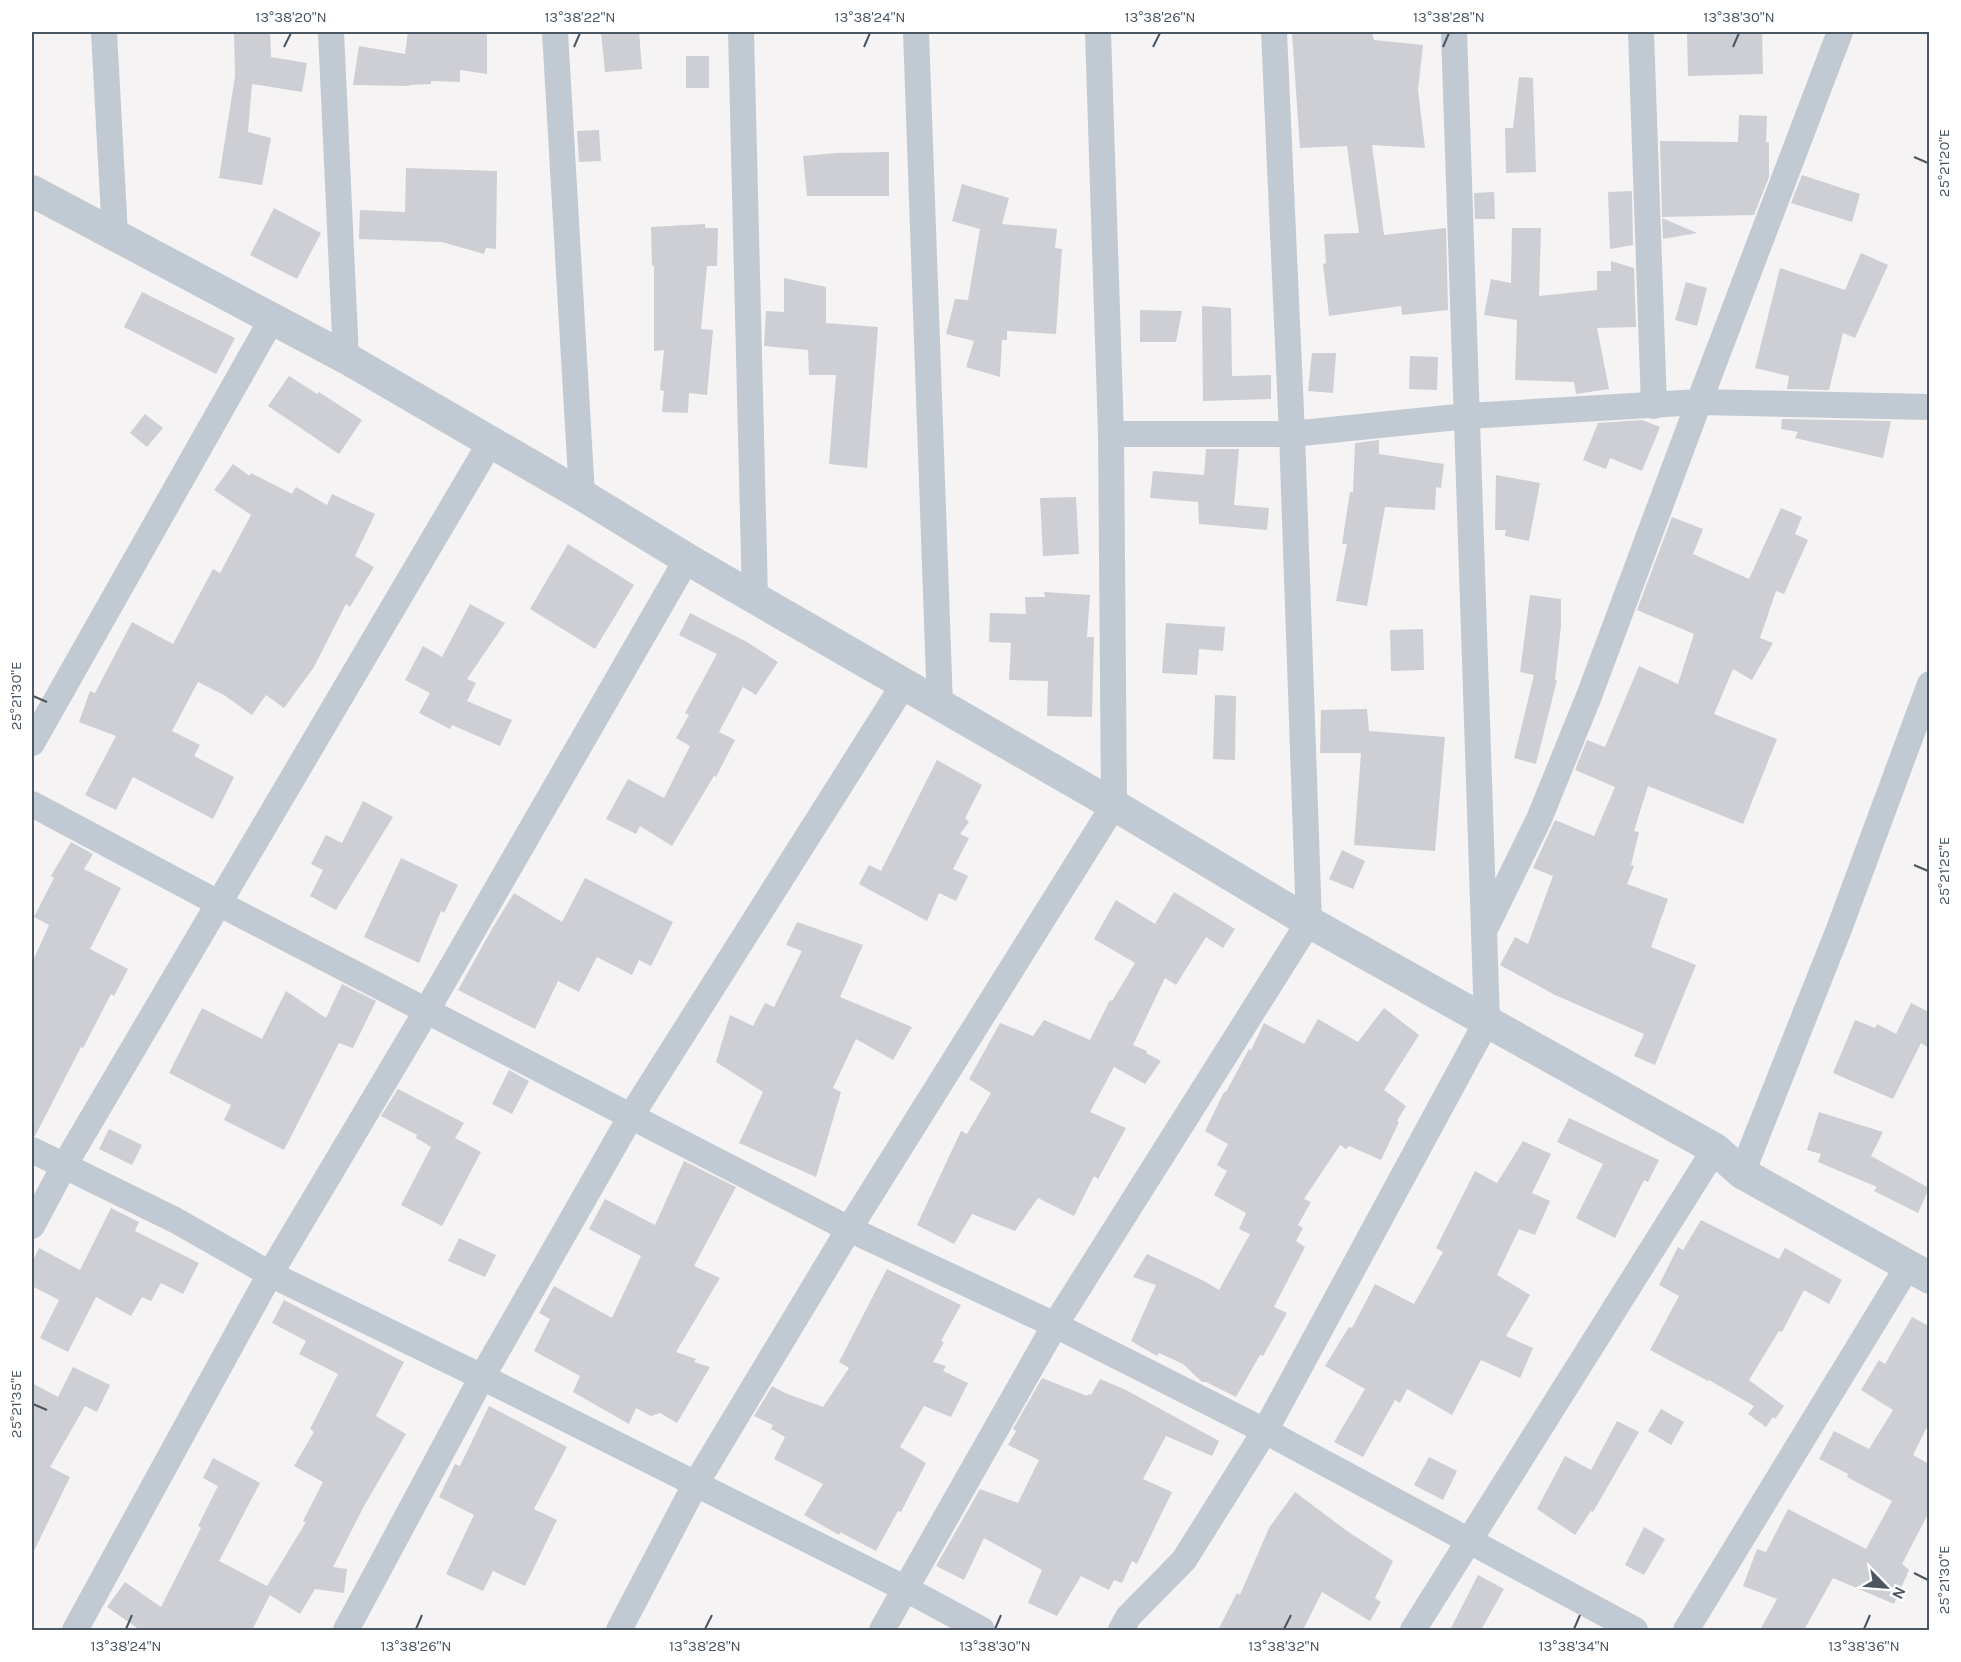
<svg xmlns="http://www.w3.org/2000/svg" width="1961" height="1662" viewBox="0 0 1961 1662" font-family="Karla,sans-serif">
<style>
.building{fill:#cdcfd5}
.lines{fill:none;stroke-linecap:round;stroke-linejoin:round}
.minor{stroke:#c1cad2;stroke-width:26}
.tertiary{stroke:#c1cad2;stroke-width:32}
.ticks{fill:none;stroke:#4a5661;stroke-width:2}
.neatline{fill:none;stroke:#4a5661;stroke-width:2}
.ticks-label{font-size:15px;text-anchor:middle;fill:#4a5661}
</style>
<rect width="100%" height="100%" fill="#f5f3f3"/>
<!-- building -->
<g class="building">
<path d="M234 32H270L271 57 307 63 302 92 252 84 248 132 271 138 262 185 219 178 235 76Z"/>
<path d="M408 32H487V74L460 70V82L431 81V84L409 85V86L353 85 359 46 405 54Z"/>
<path d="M601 32H639L642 69 605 72Z"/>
<path d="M1322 32H1372L1374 40 1423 45 1418 90 1425 148 1372 145 1384 235 1446 228 1448 310 1402 315 1401 306 1329 316 1323 264 1326 263 1324 234 1359 233 1347 146 1300 148 1292 34Z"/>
<path d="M1687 32H1762L1763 74 1688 76Z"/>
<rect x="686" y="56" width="23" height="32"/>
<path d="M1519 77 1533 78 1536 172 1506 173 1505 128H1513Z"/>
<path d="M1739 115 1767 116 1766 142H1769V177L1754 215 1662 217 1660 141 1738 142Z"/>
<path d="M599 130 601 161 579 162 577 131Z"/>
<path d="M889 152V196H807L803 156 837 153Z"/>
<path d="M406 168 497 171 496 249 486 248 484 254 442 242 359 239 360 210 405 212Z"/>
<path d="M1802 175 1860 194 1852 222 1791 203Z"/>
<path d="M962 184 1009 198 1002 224 1057 229 1055 248 1062 249 1056 334 1007 331V340H1002L1000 377 966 367 974 341 946 334 955 299 968 300 980 229 952 221Z"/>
<path d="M1632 191 1633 245 1610 249 1608 192Z"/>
<path d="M1494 192 1495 219H1475L1474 193Z"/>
<path d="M274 208 321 233 297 279 250 255Z"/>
<path d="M1662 218 1697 233 1663 239Z"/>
<path d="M705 224V228H718L717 266H707L701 329 713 330 707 395 689 393 688 413 662 412 664 391 660 390 664 350 654 351V266H652L651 227Z"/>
<path d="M1512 228H1541L1539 296 1597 290V271H1611V261L1634 268 1636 327 1597 328 1609 389 1576 394 1574 382 1515 380 1517 320 1484 315 1491 279 1511 283Z"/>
<path d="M1861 253 1888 265 1855 338 1843 333 1829 390 1787 389 1789 376 1755 368 1780 268 1845 290Z"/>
<path d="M784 278 826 287V323L878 327 867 468 829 464 836 375H809L808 350 764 346 766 311 784 312Z"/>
<path d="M1686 282 1707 288 1697 326 1675 320Z"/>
<path d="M142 292 235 338 216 374 124 327Z"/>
<path d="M1202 306 1231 308 1232 376 1271 375V399L1203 401Z"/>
<path d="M1140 310 1182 311 1176 342H1140Z"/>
<path d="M1312 353H1336L1333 393 1308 391Z"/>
<path d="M1410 356 1438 357 1437 390 1409 389Z"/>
<path d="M289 376 317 394 319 392 362 420 339 454 268 406Z"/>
<path d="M145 414 163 428 147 447 130 433Z"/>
<path d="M1782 419 1891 421 1883 458 1795 438 1798 432 1781 429Z"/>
<path d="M1642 420 1660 427 1642 471 1610 458 1606 469 1583 460 1598 423Z"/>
<path d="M1379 440V454L1444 464 1441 488 1436 487 1435 510 1385 507 1367 606 1336 601 1347 544H1342L1350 492H1353L1355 443Z"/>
<path d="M1206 449H1239L1234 505 1269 508 1267 530 1199 524 1198 502 1150 498 1153 471 1204 475Z"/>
<path d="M233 464 250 476 251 473 292 494 296 487 327 505 332 494 375 514 355 556 374 567 350 607 346 604 314 667 284 708 266 695 252 715 224 695 198 682 172 731 200 745 194 756 234 777 213 819 133 777 116 810 85 795 116 736 79 722 90 691 95 693 132 622 173 644 213 569 220 573 251 515 214 490Z"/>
<path d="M1496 475 1540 483 1529 541 1505 536 1506 530H1495Z"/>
<path d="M1076 497 1079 554 1043 556 1040 498Z"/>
<path d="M1781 508 1802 517 1795 534 1808 540 1784 594 1776 591 1760 638 1773 643 1752 680 1733 669 1714 714 1777 739 1743 824 1648 786 1634 831 1639 832 1631 865 1634 866 1627 884 1668 899 1651 947 1696 965 1655 1065 1634 1056 1644 1034 1555 995 1500 965 1515 937 1528 944 1553 876 1533 868 1555 820 1594 836 1615 787 1575 770 1587 740 1605 747 1639 666 1678 684 1694 634 1637 610 1672 517 1703 529 1693 554 1749 579Z"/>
<path d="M568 544 634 585 595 649 530 609Z"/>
<path d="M1044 592 1090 595 1087 637H1094L1092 717 1047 716 1048 681 1009 680 1011 643 989 642 990 613 1026 614 1025 597H1045Z"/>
<path d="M1530 595 1561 599V626L1555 680H1557L1536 764 1514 758 1534 675 1520 672Z"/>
<path d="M470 604 505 623 467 679 476 683 467 701 512 720 500 746 452 725 450 729 419 713 430 693 405 680 423 646 442 657Z"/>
<path d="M690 613 747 642 778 662 756 695 743 687 719 732 735 740 716 777 714 776 672 846 640 826 636 834 606 819 628 779 664 798 690 746 676 738 689 715 685 713 717 654 679 635Z"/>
<path d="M1166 623 1225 627 1223 651 1199 649 1197 675 1162 673Z"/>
<path d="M1423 629 1424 670 1391 671 1390 630Z"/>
<path d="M1215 695 1236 696 1235 760 1213 759Z"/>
<path d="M1367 709 1369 731 1445 737 1435 851 1354 845 1361 753H1320L1321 710Z"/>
<path d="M937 760 982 785 965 818 969 822 960 834 969 838 953 869 968 876 956 901 939 893 927 921 859 884 869 865 881 871Z"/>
<path d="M363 801 393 817 336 910 310 896 323 870 311 864 326 835 342 843Z"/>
<path d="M71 842 93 854 84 869 121 888 90 949 128 969 114 996 111 994 83 1048 81 1047 35 1136 32 1135V963L49 925 34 917 54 878 51 876Z"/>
<path d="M1342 850 1365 861 1353 889 1329 879Z"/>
<path d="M401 858 458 885 444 913 441 911 419 963 364 937Z"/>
<path d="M585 878 673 922 651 966 639 960 632 975 597 957 579 992 558 981 535 1029 458 990 493 927 514 893 562 922Z"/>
<path d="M1174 892 1235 929 1223 948 1206 937 1176 985 1165 978 1133 1045 1147 1051 1146 1053 1161 1061 1145 1084 1114 1067 1090 1112 1126 1128 1098 1179 1094 1176 1074 1216 1038 1198 1015 1231 972 1214 954 1244 917 1225 961 1131 967 1134 991 1093 969 1079 1000 1023 1033 1036 1044 1020 1090 1040 1110 1000 1112 1001 1135 963 1094 939 1116 900 1155 924Z"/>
<path d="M797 922 863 945 840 997 912 1027 893 1060 856 1039 833 1088 841 1092 816 1177 739 1143 763 1092 716 1062 730 1015 753 1026 765 1003 774 1007 802 951 786 945Z"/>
<path d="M342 984 376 1001 353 1048 339 1043 284 1150 224 1120 231 1105 169 1073 202 1008 262 1039 286 991 326 1018Z"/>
<path d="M1911 1003 1929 1012V1048L1921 1043 1893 1099 1833 1073 1855 1020 1875 1028 1877 1024 1896 1034Z"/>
<path d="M1384 1008 1419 1035 1384 1090 1406 1106 1397 1121 1399 1122 1381 1160 1349 1146 1346 1149 1340 1145 1304 1199 1311 1202 1298 1225 1303 1228 1296 1241 1305 1247 1274 1307 1287 1313 1263 1356 1260 1355 1236 1397 1206 1382H1202L1183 1364 1159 1353 1157 1356 1131 1341 1156 1285 1133 1277 1147 1254 1206 1282 1219 1290 1250 1234 1239 1229 1246 1213 1214 1195 1227 1171 1217 1165 1228 1144 1205 1131 1224 1092H1226L1249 1049 1251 1050 1264 1023 1304 1044 1318 1019 1358 1042Z"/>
<path d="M509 1070 529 1081 512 1114 492 1104Z"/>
<path d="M398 1089 464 1123 455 1138 481 1152 442 1226 401 1205 431 1147 416 1138 417 1135 381 1116Z"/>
<path d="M1819 1112 1883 1132 1871 1156 1929 1188 1918 1213 1874 1191 1877 1187 1818 1162 1821 1154 1807 1150Z"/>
<path d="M1569 1118 1659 1160 1648 1182 1644 1180 1615 1238 1576 1218 1603 1164 1557 1142Z"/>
<path d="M109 1129 142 1145 132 1165 99 1149Z"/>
<path d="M1523 1141 1551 1154 1532 1193 1550 1201 1535 1235 1519 1229 1497 1275 1530 1295 1506 1336 1533 1348 1520 1378 1481 1360 1452 1415 1407 1389 1400 1403 1395 1400 1363 1457 1334 1442 1365 1389 1325 1366 1349 1327 1352 1328 1375 1284 1414 1304 1443 1252 1436 1248 1475 1171 1497 1183Z"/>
<path d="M684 1161 736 1187 694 1266 720 1278 676 1352 696 1359 694 1362 710 1367 677 1423 660 1413 651 1416 636 1408 629 1424 573 1392 580 1376 534 1351 550 1319 539 1313 554 1286 612 1318 641 1256 589 1229 605 1199 655 1225Z"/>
<path d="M111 1208 139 1222 135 1231 199 1263 183 1294 161 1283 151 1301 142 1297 131 1316 96 1297 68 1352 40 1338 59 1300 32 1286V1263L39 1248 80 1270Z"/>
<path d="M1701 1220 1779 1259 1785 1248 1842 1280 1829 1304 1804 1290 1782 1332 1779 1331 1749 1380 1784 1406 1775 1419 1773 1417 1766 1427 1748 1414 1754 1406 1709 1380 1708 1381 1650 1350 1679 1296 1659 1285 1678 1247 1683 1250Z"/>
<path d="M459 1238 496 1255 485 1277 448 1261Z"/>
<path d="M887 1269 961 1305 941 1341 944 1342 933 1362 946 1366 943 1371 968 1383 951 1417 924 1406 900 1447 926 1463 901 1512 898 1511 876 1551 840 1532 839 1535 804 1515 823 1484 774 1459 785 1437 771 1429 773 1425 754 1416 772 1386 785 1393 823 1407 849 1368 839 1362Z"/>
<path d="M284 1300 404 1362 376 1416 406 1434 364 1506 333 1567 347 1569 344 1593 315 1589 300 1614 270 1595 252 1630H140L107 1607 125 1582 161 1607 201 1528 198 1526 218 1486 203 1478 213 1458 260 1483 219 1561 267 1586 306 1522 303 1521 323 1482 294 1466 314 1432 310 1429 338 1374 299 1354 306 1341 272 1323Z"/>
<path d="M1912 1317 1929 1326V1423L1913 1455 1929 1464V1512L1902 1564 1909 1570 1894 1604 1833 1578 1804 1630H1760L1777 1599 1743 1586 1757 1549 1766 1552 1788 1509 1866 1549 1892 1501 1847 1477 1848 1474 1819 1459 1834 1431 1869 1449 1893 1410 1861 1390 1879 1360 1885 1364Z"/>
<path d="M73 1367 110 1385 97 1412 85 1406 50 1467 70 1477 32 1555V1383L58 1397Z"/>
<path d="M1042 1378 1087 1396 1088 1394 1091 1395 1100 1379 1126 1390 1219 1441 1212 1456 1166 1436 1143 1479 1172 1492 1137 1564 1132 1561 1122 1583 1114 1580 1109 1590 1081 1576 1057 1616 1028 1603 1042 1570 984 1538 964 1580 936 1566 980 1489 1018 1503 1039 1460 1008 1445 1016 1431 1013 1429Z"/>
<path d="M489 1406 567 1447 534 1509 557 1520 525 1586 493 1571 483 1591 446 1574 474 1515 439 1497 455 1464 460 1466Z"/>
<path d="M1661 1409 1684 1422 1671 1445 1648 1431Z"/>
<path d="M1617 1421 1639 1432 1593 1512 1591 1511 1575 1535 1537 1509 1565 1456 1591 1470Z"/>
<path d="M1429 1457 1457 1471 1443 1500 1414 1485Z"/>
<path d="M1295 1492 1347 1531 1393 1561 1375 1598 1381 1602 1370 1621 1322 1592 1303 1630H1218L1237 1593 1240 1595 1269 1528Z"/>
<path d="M1644 1527 1665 1539 1644 1575 1625 1565Z"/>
<path d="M1478 1575 1504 1589 1481 1630H1450Z"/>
</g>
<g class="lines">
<!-- minor -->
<g class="minor">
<path d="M104 32 115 235"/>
<path d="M331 32 346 358"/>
<path d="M555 32 582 495"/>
<path d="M741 32 755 597"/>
<path d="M916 32 940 706"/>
<path d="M1641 32 1654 406"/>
<path d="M1111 434H1292L1467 416 1699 402 1930 407"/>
<path d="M32 743 272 319"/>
<path d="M32 804 220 904 849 1229 1055 1325 1265 1431 1635 1630"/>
<path d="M1485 929 1539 819 1589 696 1699 402 1840 32"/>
<path d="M32 1150 175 1220 270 1274 482 1377 906 1589 982 1630"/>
<path d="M1742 1173 1839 929 1930 684"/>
<path d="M32 1226 64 1166 490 443"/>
<path d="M75 1630 270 1274 427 1010 687 559"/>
<path d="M346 1630 482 1377 631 1116 904 684"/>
<path d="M619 1630 695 1485 849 1229 1114 805 1111 434 1098 32"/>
<path d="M882 1630 1055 1325 1309 922 1292 434 1274 32"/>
<path d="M1121 1630 1128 1617 1184 1560 1265 1431 1487 1021 1454 32"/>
<path d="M1413 1630 1715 1149"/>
<path d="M1686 1630 1908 1266"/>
</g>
<!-- tertiary -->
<path class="tertiary" d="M32 191 346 358 582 495 687 559 1114 805 1309 922 1715 1149 1742 1173 1930 1278"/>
</g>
<!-- ticks -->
<path class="ticks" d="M284 47 291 33M574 47 580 33M864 47 870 33M1153 47 1160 33M1443 47 1449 33M1733 47 1739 33M1914 157 1928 163M33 696 47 702M1914 865 1928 871M33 1404 47 1410M1914 1573 1928 1580M126 1629 132 1615M416 1629 422 1615M705 1629 712 1615M995 1629 1001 1615M1284 1629 1291 1615M1574 1629 1580 1615M1864 1629 1870 1615"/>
<!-- border -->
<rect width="1961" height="1662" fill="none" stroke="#ffffff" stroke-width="66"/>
<!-- north arrow -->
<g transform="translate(1886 1587) rotate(115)" stroke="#ffffff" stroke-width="4.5" paint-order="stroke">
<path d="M0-4.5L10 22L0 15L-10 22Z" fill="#4a5661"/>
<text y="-9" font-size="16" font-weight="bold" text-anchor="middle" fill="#4a5661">N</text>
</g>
<rect x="33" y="33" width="1895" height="1596" class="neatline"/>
<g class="ticks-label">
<text x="291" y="22">13°38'20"N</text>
<text x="580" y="22">13°38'22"N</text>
<text x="870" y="22">13°38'24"N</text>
<text x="1160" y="22">13°38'26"N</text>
<text x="1449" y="22">13°38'28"N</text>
<text x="1739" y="22">13°38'30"N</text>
<text transform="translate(1944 163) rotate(-90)" y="5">25°21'20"E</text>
<text transform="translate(16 696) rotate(-90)" y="5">25°21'30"E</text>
<text transform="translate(1944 871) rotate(-90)" y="5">25°21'25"E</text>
<text transform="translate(16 1404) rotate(-90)" y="5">25°21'35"E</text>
<text transform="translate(1944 1580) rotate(-90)" y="5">25°21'30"E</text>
<text x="126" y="1651">13°38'24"N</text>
<text x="416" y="1651">13°38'26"N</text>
<text x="705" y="1651">13°38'28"N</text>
<text x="995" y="1651">13°38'30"N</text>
<text x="1284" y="1651">13°38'32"N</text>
<text x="1574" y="1651">13°38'34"N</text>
<text x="1864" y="1651">13°38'36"N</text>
</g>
</svg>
